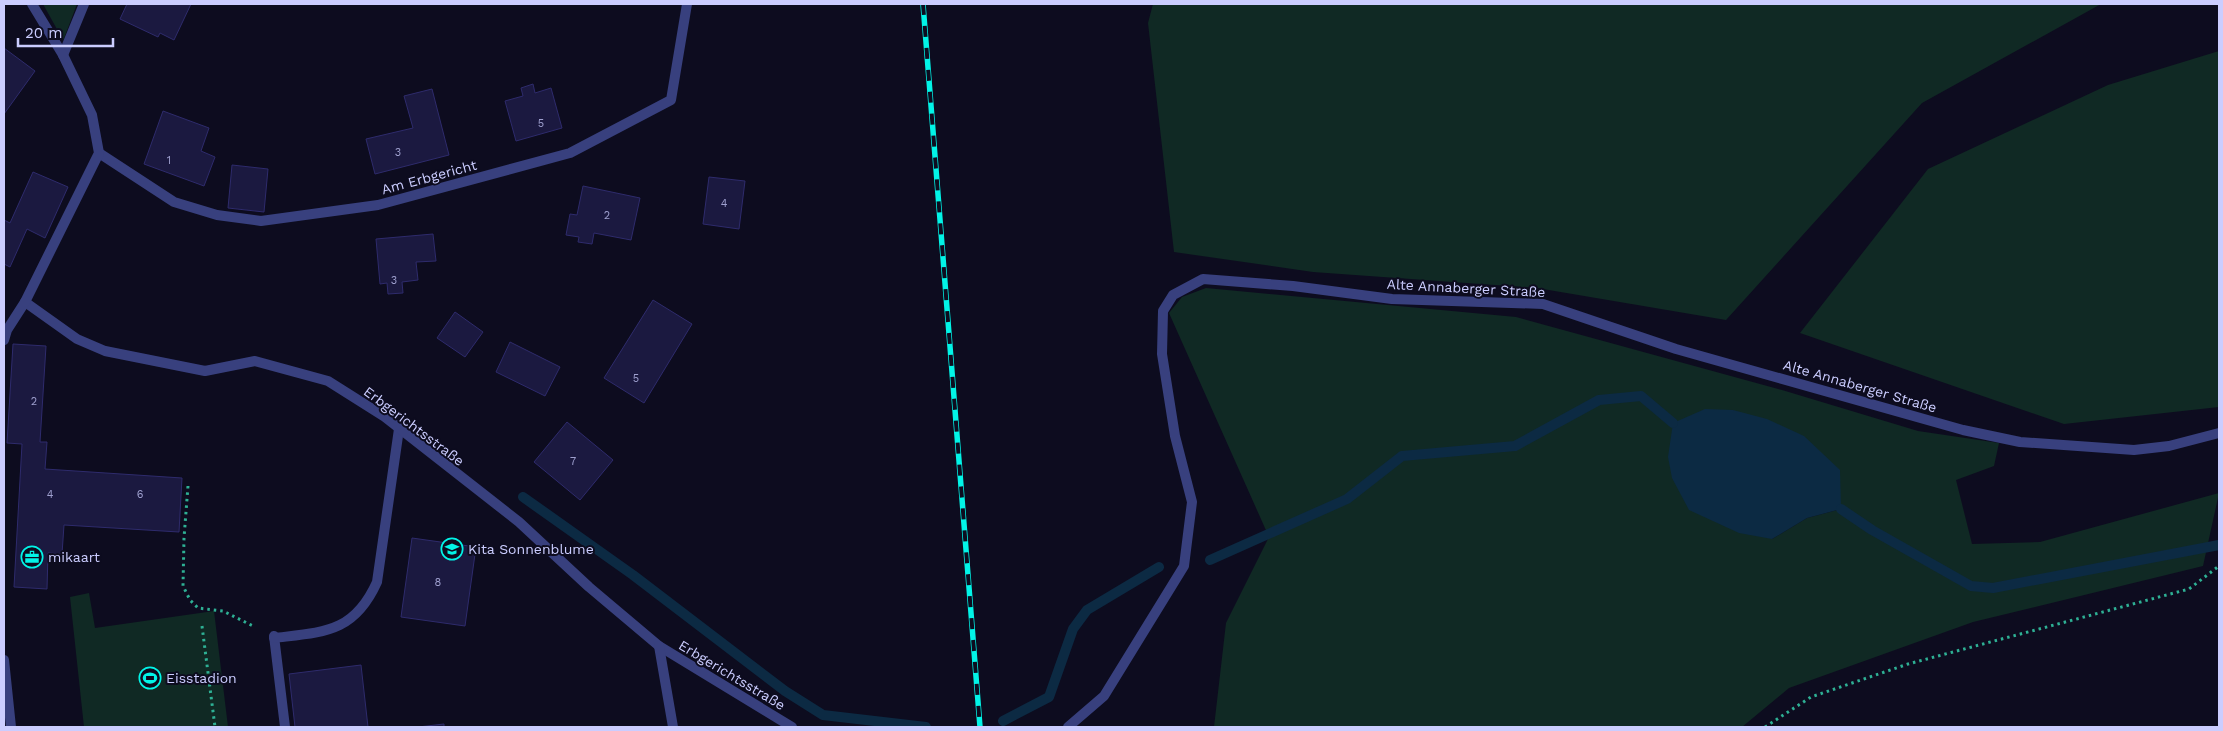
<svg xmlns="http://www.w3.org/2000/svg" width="2223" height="731" viewBox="0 0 2223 731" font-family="'Work Sans',sans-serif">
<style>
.green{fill:#102924;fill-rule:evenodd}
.water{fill:#0c2a43}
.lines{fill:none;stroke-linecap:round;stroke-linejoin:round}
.stream{stroke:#0c2a43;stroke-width:10}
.building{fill:#1b1940;stroke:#2e2b6c}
.path{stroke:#2eb094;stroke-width:3;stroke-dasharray:2.5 4;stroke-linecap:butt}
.lane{stroke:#38407e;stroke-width:10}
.street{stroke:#38407e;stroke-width:10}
.rail-casing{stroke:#02f4e7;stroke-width:5.5}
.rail{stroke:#0d0c1f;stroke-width:4;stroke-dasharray:11;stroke-linecap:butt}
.labels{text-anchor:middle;stroke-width:4;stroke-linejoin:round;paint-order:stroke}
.number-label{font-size:11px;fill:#9fa0cf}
.street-label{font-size:14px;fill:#cbcdff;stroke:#0d0c1f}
.poi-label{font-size:14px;fill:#cbcdff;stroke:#0d0c1f;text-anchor:start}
</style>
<rect width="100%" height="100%" fill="#0d0c1f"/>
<!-- green -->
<g class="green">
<path d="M43 4H77L63 41V40Z"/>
<path d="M1153 4H2101L1922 103 1726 320 1537 288 1313 272 1174 252 1148 23Z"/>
<path d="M2219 51V407L2064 424 1800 333 1928 169 2108 85Z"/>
<path d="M1206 288 1516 317 1782 390 1918 431 1999 443 1994 466 1956 480 1972 544 2040 542 2219 493 2203 566 1973 622 1789 688 1742 727H1214L1226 623 1269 537 1169 313 1182 297ZM1733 410 1841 509 1807 518 1772 539Z"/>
<path d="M89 593 95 628 214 611 228 727H84L70 597Z"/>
</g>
<!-- water -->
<path class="water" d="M1705 409 1733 410 1767 419 1804 436 1840 470 1841 509 1807 518 1772 539 1739 533 1689 510 1672 478 1668 457 1673 423Z"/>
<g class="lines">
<!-- stream -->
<g class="stream">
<path d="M523 497 633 575 785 691 823 715 926 727"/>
<path d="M1841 509 1872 530 1971 586 1993 588 2219 545"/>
<path d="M1210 560 1347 499 1402 456 1515 446 1599 400 1641 396 1673 423"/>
<path d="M1003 721 1049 697 1073 629 1087 610 1159 567"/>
</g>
</g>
<!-- building -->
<g class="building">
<path d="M127 4H191L174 40 160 33 158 37 120 19Z"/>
<path d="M4 48 35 71 4 114Z"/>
<path d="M533 84 535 93 551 88 562 128 516 141 505 101 523 96 521 88Z"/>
<path d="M432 89 449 155 375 174 366 139 413 128 404 96Z"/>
<path d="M163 111 209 128 201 151 215 157 204 186 144 164Z"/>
<path d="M232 165 268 169 264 212 228 208Z"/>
<path d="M33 172 68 187 45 238 27 229 10 267 4 264V220L10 223Z"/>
<path d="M709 177 745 181 739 229 703 224Z"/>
<path d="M583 186 640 198 631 240 594 233 592 244 578 242 579 237 566 235 570 214 577 215Z"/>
<path d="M433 234 436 261 416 262 418 280 402 282 403 293 388 294 387 283 380 284 376 239Z"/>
<path d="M653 300 692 324 644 403 604 378Z"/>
<path d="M455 312 483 332 465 357 437 338Z"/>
<path d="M510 342 560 367 545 396 496 372Z"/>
<path d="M13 344 46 346 40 442H47L45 469 182 478 179 532 64 525 62 554 48 553 47 589 14 587 22 444 7 443Z"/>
<path d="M567 422 613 460 580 500 534 462Z"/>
<path d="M412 538 476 547 465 626 401 617Z"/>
<path d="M361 665 368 727H295L289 674Z"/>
<path d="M444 724V727H418Z"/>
</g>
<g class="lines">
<!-- path -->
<g class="path">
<path d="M188 486 184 538 183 586 190 600 198 608 223 611 255 627"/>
<path d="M202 626 215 727"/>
<path d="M1765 727 1811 697 1908 664 2189 589 2219 566"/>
</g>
<!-- lane -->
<g class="lane">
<path d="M274 636 285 727"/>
<path d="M274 638C324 632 354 633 377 582L399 429"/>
</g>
<!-- street -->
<g class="street">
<path d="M63 55 84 4"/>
<path d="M99 153 174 202 217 215 261 221 378 205 570 153 671 100 687 4"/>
<path d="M25 302 77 339 105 351 205 371 255 361 328 381 385 417 519 522 589 587 659 646 792 727"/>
<path d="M4 340 7 330 25 302 99 153 92 115 63 55 32 4"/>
<path d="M659 646 673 727"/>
<path d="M4 660 11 727"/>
<path d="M1068 727 1104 696 1184 566 1192 502 1175 436 1162 354 1163 311 1173 295 1203 279 1293 286 1392 299 1543 304 1676 349 1963 430 2020 442 2134 450 2169 446 2219 433"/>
</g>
<!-- rail casing -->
<g class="rail-casing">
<path id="rail" d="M923 4 980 727"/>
</g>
<!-- rail -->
<use href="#rail" class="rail"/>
</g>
<!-- icons -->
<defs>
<g id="school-ring" transform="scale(1.125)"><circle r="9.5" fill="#0d0c1f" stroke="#02f4e7" stroke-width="1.5"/><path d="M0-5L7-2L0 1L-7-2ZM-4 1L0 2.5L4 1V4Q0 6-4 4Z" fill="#02f4e7"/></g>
<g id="office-ring" transform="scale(1.125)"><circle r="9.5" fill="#0d0c1f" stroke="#02f4e7" stroke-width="1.5"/><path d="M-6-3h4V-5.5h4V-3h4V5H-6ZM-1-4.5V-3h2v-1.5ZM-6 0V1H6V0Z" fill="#02f4e7"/></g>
<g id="stadium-ring" transform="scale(1.125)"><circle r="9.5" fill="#0d0c1f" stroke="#02f4e7" stroke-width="1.5"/><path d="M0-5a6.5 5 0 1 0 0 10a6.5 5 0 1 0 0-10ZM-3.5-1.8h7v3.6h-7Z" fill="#02f4e7"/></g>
</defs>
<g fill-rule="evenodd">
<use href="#school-ring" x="452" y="549"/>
<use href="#office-ring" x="32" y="557"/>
<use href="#stadium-ring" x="150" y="678"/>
</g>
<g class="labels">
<!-- number labels -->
<g class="number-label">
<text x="541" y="127">5</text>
<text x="398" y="156">3</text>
<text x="169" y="164">1</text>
<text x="724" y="207">4</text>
<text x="607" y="219">2</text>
<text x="394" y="284">3</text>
<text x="636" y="382">5</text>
<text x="34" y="405">2</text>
<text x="573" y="465">7</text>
<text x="50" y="498">4</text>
<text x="140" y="498">6</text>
<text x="438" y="586">8</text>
</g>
<!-- street labels -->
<g class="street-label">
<text transform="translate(429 177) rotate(-15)" y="5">Am Erbgericht</text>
<text transform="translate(1466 288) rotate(3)" y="5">Alte Annaberger Straße</text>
<text transform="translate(1860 386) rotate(16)" y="5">Alte Annaberger Straße</text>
<text transform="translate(414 426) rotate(37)" y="5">Erbgerichtsstraße</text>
<text transform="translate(732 675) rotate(31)" y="5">Erbgerichtsstraße</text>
</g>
<!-- poi labels -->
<g class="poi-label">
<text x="468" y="554">Kita Sonnenblume</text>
<text x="48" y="562">mikaart</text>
<text x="166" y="683">Eisstadion</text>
</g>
</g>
<!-- border -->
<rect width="2223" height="731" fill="none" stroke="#cbcdff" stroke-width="10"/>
<!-- scale -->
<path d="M18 38v8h95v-8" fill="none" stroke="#cbcdff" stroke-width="2.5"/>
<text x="25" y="38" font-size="15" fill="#cbcdff" stroke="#0d0c1f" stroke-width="4" paint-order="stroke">20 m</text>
</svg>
